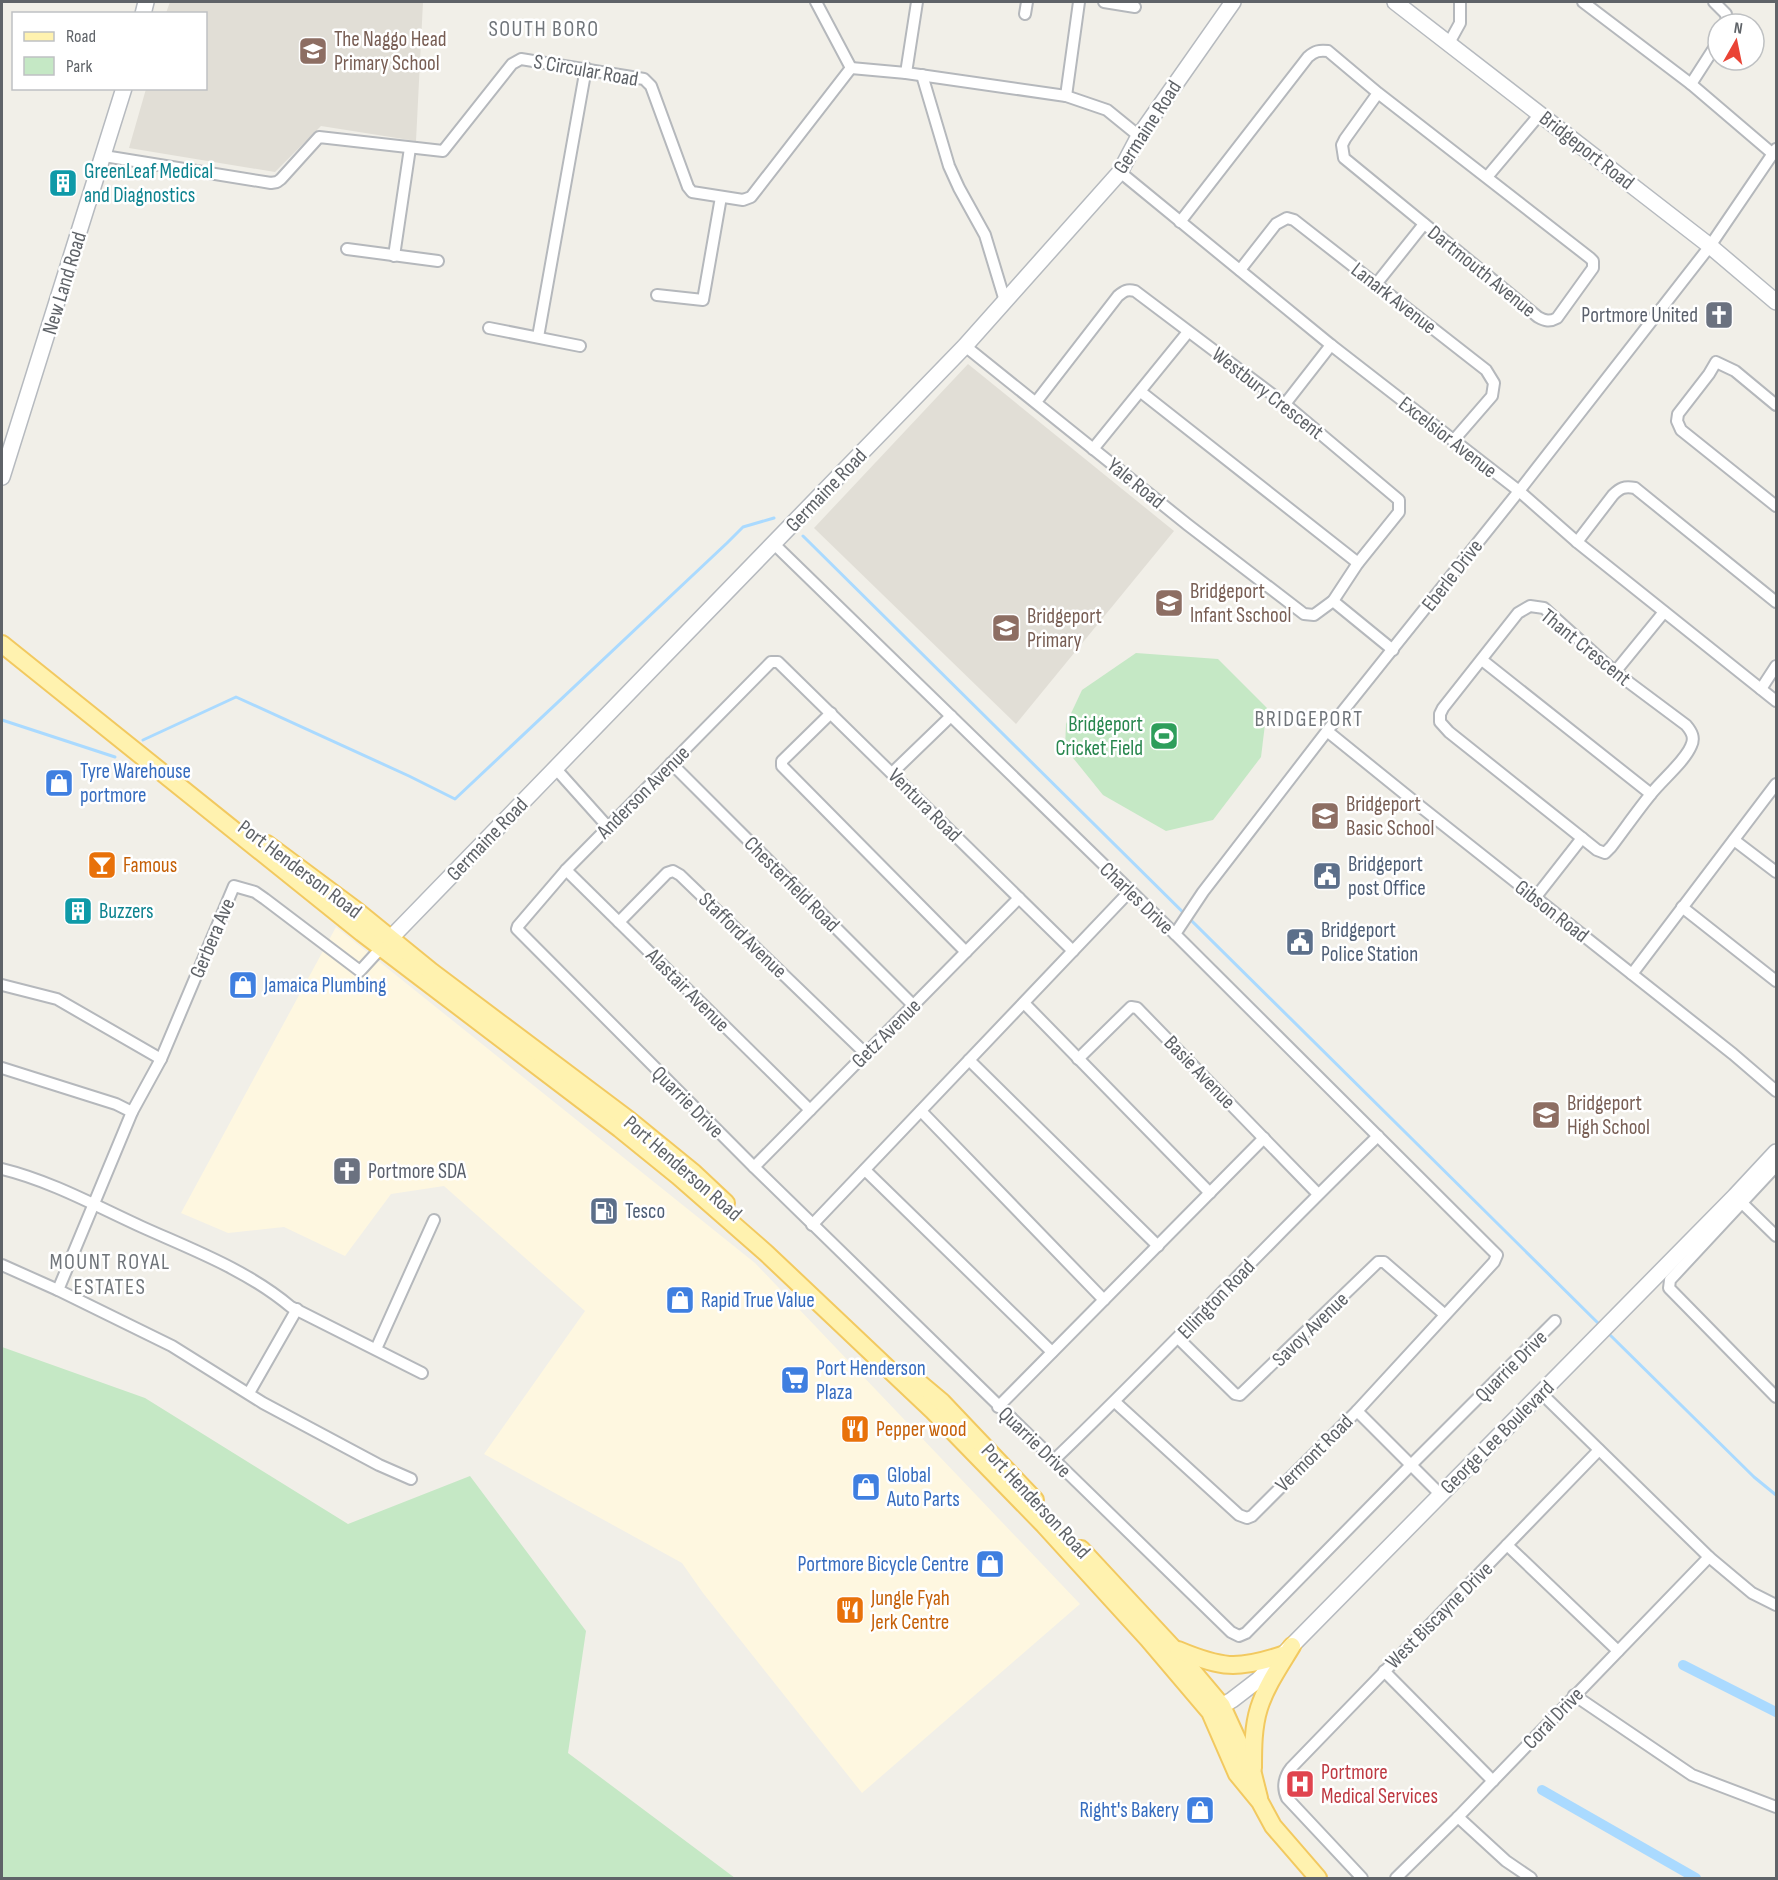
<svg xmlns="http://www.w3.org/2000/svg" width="1778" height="1880" viewBox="0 0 1778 1880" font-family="'Sofia Sans Condensed',sans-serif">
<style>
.commercial{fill:#fef7e0}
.education{fill:#e1ded6}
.green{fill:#c5e8c5}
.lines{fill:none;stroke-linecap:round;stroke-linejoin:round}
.stream{stroke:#aadaff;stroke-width:3}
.canal{stroke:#aadaff;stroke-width:10}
.street-casing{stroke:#b5b8bc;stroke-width:14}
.secondary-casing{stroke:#b6babf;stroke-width:18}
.primary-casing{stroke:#f2c960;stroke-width:20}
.street{stroke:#fff;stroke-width:10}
.secondary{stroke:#fff;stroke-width:15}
.primary{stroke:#fff2af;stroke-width:16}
.labels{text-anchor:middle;stroke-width:5;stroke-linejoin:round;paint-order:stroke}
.education-label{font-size:21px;fill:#785e54;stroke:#fff;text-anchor:start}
.street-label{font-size:21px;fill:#5f6368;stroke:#fff}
.culture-label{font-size:21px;fill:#0d838f;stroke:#fff;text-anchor:start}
.worship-label{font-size:21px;fill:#5b616d;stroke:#fff;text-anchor:end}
.leisure-label{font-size:21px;fill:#27864d;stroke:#fff;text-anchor:end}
.shop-label{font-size:21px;fill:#366cbe;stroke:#fff;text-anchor:start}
.service-label{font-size:21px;fill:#4e5e75;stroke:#fff;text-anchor:start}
.food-label{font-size:21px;fill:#c56008;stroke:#fff;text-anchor:start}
.health-label{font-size:21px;fill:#be3a42;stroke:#fff;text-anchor:start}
.neighbourhood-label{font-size:22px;letter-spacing:1.5px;fill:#70757a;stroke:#fff}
</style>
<rect width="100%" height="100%" fill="#f1efe8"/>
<!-- commercial -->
<path class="commercial" d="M336 927 755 1263 1080 1604 862 1793 703 1593 682 1563 484 1454 585 1311 444 1186 391 1194 345 1256 284 1227 228 1233 181 1213Z"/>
<!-- education -->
<g class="education">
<path d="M170 2H423L416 141 321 126 275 172 129 148 146 89 206 88V14L166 13Z"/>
<path d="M968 364 1174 531 1016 724 814 528Z"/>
</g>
<!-- green -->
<g class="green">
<path d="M1136 653 1218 659 1267 708 1261 757 1213 820 1166 831 1103 795 1065 748 1066 724 1082 690Z"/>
<path d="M2 1347 145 1398 348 1524 470 1476 586 1631 568 1753 735 1878H2Z"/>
</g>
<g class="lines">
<!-- stream -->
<g class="stream">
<path d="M803 536 1601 1326"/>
<path d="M2 720 115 757"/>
<path d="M143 740 236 697 409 776 455 799 727 543 743 527 774 518"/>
<path d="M1608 1333 1754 1477 1776 1495"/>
</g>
<!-- canal -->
<g class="canal">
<path d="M1683 1665 1776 1712"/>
<path d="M1542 1790 1696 1878"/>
</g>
<!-- street casing -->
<g class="street-casing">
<g id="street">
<path d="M816 2 851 68"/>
<path d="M1104 2 1135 7"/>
<path d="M1583 2 1691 84 1773 154"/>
<path d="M1714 2 1726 14 1727 24"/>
<path d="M1025 14 1027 2"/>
<path d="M1449 43 1460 23V2"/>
<path d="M851 68 906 73 1066 96 1107 110 1139 136"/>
<path d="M906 73 917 2"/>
<path d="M922 75 949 166 959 188 985 235 1005 301"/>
<path d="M1691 84 1718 42"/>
<path d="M1066 96 1079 2"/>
<path d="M104 156 271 183 277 182 281 179 319 137 443 151 512 64 521 59 644 79 651 86 688 187 692 192 743 200 751 197 851 68"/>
<path d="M1120 172 1331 345 1519 491 1577 542 1776 701"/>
<path d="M1487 177 1540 114"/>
<path d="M1180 222 1308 57C1315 51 1319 50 1328 51L1378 93 1590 258 1593 261V268L1557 318C1550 322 1545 321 1538 317L1344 158 1342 145 1345 139 1378 93"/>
<path d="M347 249 438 261"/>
<path d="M394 256 410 148"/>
<path d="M1240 270 1276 224 1287 218 1294 220 1486 370 1494 383 1492 396 1453 441"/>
<path d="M1377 283 1424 224"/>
<path d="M657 295 703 300 721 197"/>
<path d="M489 328 580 346"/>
<path d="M538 337 586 68"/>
<path d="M965 346 1188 525 1304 614 1314 615 1333 601 1358 563 1399 512V500L1285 404 1135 291C1127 289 1124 291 1118 296L1036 402"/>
<path d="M1141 392 1358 563"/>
<path d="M1285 404 1331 345"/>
<path d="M1776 405 1735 371 1716 362 1709 374 1678 414 1677 421 1681 430 1776 506"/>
<path d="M1093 449 1188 332"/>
<path d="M1577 542 1613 495C1620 488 1624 486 1635 488L1776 602"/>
<path d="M774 544 1175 934 1497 1255 1494 1262 1357 1411 1252 1516 1247 1518 1239 1515 1115 1402"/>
<path d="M1333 601 1393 650"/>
<path d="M1530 606 1544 608 1615 672 1686 725C1692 732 1695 738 1691 746 1685 761 1662 780 1651 794 1637 811 1624 830 1611 847L1605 853 1597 850 1582 838 1449 732 1440 722V714L1443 708 1518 613Z"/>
<path d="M1482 660 1651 794"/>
<path d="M1615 672 1664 612"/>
<path d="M1761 689 1776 666"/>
<path d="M831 713 782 761V766L966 952"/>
<path d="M1327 731 1421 807 1733 1054 1776 1091"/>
<path d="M671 763 913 1005"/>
<path d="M556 769 608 827"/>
<path d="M892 773 951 716"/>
<path d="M1734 840 1776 872"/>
<path d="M566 870 810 1110"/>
<path d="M1535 898 1582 838"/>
<path d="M1682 907 1776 981"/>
<path d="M619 922 667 873 673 871 680 875 866 1054"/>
<path d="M1175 934 1203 892 1327 731 1519 491 1710 246 1776 149"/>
<path d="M1073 951 778 662H771L566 870 518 926 517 929 754 1167 1231 1632 1239 1636 1246 1633 1411 1465 1555 1321"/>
<path d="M1632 974 1776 784"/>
<path d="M2 985 57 999 161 1059"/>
<path d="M1024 1003 1210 1193"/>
<path d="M1078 1059 1131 1007 1137 1008 1318 1194"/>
<path d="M969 1060 1158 1246"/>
<path d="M2 1068 116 1104 132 1112"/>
<path d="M921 1111 1104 1300"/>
<path d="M1776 1166 1670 1280 1669 1288 1776 1397"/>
<path d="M754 1167 1019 898"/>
<path d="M2 1169C51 1181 96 1206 142 1227 193 1250 247 1270 291 1307L422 1373"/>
<path d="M865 1170 1052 1352"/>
<path d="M1738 1199 1776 1236"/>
<path d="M812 1225 1130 891"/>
<path d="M2 1265 58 1290 172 1346 263 1403 379 1465 411 1479"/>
<path d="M58 1290 132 1112 161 1059 234 886 255 892 265 899 360 971 381 948"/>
<path d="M1178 1338 1235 1394 1240 1395 1378 1262H1384L1444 1314"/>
<path d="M376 1349 434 1220"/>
<path d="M249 1393 297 1309"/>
<path d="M1541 1393 1709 1557 1752 1593 1776 1605"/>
<path d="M998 1407 1264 1138"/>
<path d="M1357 1411 1440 1494"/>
<path d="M1054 1460C1164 1355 1268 1242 1378 1136"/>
<path d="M1507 1545 1618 1651"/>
<path d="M1384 1671 1493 1781"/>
<path d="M1574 1695 1692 1775 1776 1807"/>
<path d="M1458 1817 1506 1861 1531 1878"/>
<path d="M1362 1878 1287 1798C1282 1788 1284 1777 1291 1768L1599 1450"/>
<path d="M1396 1878 1458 1817 1709 1557"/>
</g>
</g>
<!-- secondary casing -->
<g class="secondary-casing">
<g id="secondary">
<path d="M1395 2 1710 246 1776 302"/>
<path d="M143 14 146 2"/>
<path d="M2 477 124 88"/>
<path d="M383 946 965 346 1120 172 1139 136 1233 2"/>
<path d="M1213 1711 1232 1700 1258 1680 1735 1196 1776 1152"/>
</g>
</g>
<!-- primary casing -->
<g class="primary-casing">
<g id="primary">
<path d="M2 644 362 933 620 1129 678 1176 766 1253 933 1411 1044 1525 1148 1639 1210 1712 1237 1774 1260 1802 1273 1826 1318 1878"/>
<path d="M267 844 357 911 432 972 629 1120 694 1173 726 1203"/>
<path d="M911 1376 942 1402 1035 1500"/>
<path d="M1081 1549 1174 1649 1222 1706 1253 1774 1259 1798"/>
<path d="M1178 1650C1221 1668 1237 1670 1282 1655"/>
<path d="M1253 1768C1253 1749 1253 1727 1259 1708 1266 1686 1280 1666 1292 1646"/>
</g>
</g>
<!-- street -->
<use href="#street" class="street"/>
<!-- secondary -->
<use href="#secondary" class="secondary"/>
<!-- primary -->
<use href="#primary" class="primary"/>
</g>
<!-- icons -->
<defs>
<g id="school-square" transform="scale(1.5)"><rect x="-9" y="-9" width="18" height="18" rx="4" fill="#8d6e63" stroke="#fff"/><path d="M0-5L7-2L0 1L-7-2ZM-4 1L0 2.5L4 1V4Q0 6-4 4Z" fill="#fff"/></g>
<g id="building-square" transform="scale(1.5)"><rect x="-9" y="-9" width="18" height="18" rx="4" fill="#0f9aa8" stroke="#fff"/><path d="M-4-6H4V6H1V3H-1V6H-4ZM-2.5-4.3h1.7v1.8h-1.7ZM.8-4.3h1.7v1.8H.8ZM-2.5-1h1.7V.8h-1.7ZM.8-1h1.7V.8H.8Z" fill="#fff"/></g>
<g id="church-square" transform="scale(1.5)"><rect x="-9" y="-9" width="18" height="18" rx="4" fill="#6b7280" stroke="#fff"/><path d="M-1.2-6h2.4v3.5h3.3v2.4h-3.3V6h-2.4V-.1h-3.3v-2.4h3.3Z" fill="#fff"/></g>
<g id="stadium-square" transform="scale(1.5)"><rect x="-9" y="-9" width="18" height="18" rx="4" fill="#2e9e5b" stroke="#fff"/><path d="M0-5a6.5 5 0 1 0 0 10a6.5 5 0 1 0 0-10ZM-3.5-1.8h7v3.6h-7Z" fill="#fff"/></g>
<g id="shop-square" transform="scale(1.5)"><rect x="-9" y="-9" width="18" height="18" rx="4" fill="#3f7fe0" stroke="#fff"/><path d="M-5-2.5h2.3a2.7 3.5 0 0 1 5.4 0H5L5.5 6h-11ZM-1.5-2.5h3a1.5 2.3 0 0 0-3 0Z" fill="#fff"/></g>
<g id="bar-square" transform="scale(1.5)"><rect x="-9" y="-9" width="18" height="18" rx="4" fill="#e8710a" stroke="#fff"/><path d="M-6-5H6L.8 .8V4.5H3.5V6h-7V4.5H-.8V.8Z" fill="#fff"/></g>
<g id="civic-square" transform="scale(1.5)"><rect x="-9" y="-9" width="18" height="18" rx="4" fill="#5c6f8a" stroke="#fff"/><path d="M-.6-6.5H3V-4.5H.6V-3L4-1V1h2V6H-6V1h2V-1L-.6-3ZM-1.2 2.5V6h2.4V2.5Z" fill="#fff"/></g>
<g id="fuel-square" transform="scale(1.5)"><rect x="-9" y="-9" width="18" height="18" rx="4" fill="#5c6f8a" stroke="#fff"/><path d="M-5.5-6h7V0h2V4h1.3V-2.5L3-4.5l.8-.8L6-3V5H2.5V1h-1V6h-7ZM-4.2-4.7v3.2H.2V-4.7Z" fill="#fff"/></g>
<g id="supermarket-square" transform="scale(1.5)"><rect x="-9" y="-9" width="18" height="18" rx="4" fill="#3f7fe0" stroke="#fff"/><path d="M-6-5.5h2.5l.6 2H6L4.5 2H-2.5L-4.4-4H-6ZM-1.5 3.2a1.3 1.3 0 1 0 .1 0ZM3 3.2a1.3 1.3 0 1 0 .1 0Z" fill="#fff"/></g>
<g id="restaurant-square" transform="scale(1.5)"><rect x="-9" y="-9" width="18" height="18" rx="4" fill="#e8710a" stroke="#fff"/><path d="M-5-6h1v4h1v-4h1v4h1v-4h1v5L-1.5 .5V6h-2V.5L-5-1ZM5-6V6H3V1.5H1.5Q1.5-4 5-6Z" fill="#fff"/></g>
<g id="hospital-square" transform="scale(1.5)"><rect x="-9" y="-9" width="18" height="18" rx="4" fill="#e0444e" stroke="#fff"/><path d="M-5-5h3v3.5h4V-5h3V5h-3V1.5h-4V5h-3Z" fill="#fff"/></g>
</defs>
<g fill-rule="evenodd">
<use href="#school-square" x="313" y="51"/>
<use href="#building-square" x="63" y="183"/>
<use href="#church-square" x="1719" y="315"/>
<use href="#school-square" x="1169" y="603"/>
<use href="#school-square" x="1006" y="628"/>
<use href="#stadium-square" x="1164" y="736"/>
<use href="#shop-square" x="59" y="783"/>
<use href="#school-square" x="1325" y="816"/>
<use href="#bar-square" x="102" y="865"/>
<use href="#civic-square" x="1327" y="876"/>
<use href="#building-square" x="78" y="911"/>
<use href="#civic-square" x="1300" y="942"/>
<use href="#shop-square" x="243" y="985"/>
<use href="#school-square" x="1546" y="1115"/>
<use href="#church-square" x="347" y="1171"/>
<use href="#fuel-square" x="604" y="1211"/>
<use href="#shop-square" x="680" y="1300"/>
<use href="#supermarket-square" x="795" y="1380"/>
<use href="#restaurant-square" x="855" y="1429"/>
<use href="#shop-square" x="866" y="1487"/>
<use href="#shop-square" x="990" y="1564"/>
<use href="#restaurant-square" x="850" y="1610"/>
<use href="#hospital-square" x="1300" y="1784"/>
<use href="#shop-square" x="1200" y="1810"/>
</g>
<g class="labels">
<!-- education labels -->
<g class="education-label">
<text x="334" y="46">The Naggo Head<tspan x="334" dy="24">Primary School</tspan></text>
<text x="1190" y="598">Bridgeport<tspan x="1190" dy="24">Infant Sschool</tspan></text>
<text x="1027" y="623">Bridgeport<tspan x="1027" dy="24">Primary</tspan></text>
<text x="1346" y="811">Bridgeport<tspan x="1346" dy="24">Basic School</tspan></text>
<text x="1567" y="1110">Bridgeport<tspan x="1567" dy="24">High School</tspan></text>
</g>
<!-- street labels -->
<g class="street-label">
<text transform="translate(586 70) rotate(10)" y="7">S Circular Road</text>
<text transform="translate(1147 127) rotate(-57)" y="7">Germaine Road</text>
<text transform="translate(1587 150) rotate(38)" y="7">Bridgeport Road</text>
<text transform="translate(1482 271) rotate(39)" y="7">Dartmouth Avenue</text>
<text transform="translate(64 283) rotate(-73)" y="7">New Land Road</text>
<text transform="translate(1394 298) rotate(38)" y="7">Lanark Avenue</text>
<text transform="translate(1268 393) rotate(38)" y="7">Westbury Crescent</text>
<text transform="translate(1448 437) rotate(38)" y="7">Excelsior Avenue</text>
<text transform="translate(1136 483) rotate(39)" y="7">Yale Road</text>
<text transform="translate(826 490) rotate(-46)" y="7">Germaine Road</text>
<text transform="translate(1452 575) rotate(-52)" y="7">Eberle Drive</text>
<text transform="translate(1586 647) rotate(39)" y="7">Thant Crescent</text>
<text transform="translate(643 792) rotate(-45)" y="7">Anderson Avenue</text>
<text transform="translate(925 805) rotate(45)" y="7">Ventura Road</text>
<text transform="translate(487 839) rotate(-46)" y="7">Germaine Road</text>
<text transform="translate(300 869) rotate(37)" y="7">Port Henderson Road</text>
<text transform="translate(792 884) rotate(45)" y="7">Chesterfield Road</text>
<text transform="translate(1137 898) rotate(44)" y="7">Charles Drive</text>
<text transform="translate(1552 911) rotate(38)" y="7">Gibson Road</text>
<text transform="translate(743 935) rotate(44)" y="7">Stafford Avenue</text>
<text transform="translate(212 938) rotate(-67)" y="7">Gerbera Ave</text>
<text transform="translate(688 990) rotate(45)" y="7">Alastair Avenue</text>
<text transform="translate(886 1033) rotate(-45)" y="7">Getz Avenue</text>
<text transform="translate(1200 1072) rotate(46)" y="7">Basie Avenue</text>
<text transform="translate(688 1102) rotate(45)" y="7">Quarrie Drive</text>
<text transform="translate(683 1168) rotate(41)" y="7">Port Henderson Road</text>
<text transform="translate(1216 1299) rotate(-46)" y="7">Ellington Road</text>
<text transform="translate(1310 1329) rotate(-44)" y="7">Savoy Avenue</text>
<text transform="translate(1511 1366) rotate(-45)" y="7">Quarrie Drive</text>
<text transform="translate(1497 1437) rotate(-45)" y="7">George Lee Boulevard</text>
<text transform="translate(1035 1442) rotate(44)" y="7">Quarrie Drive</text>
<text transform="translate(1314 1453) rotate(-45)" y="7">Vermont Road</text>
<text transform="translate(1036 1501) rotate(47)" y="7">Port Henderson Road</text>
<text transform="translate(1439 1615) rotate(-45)" y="7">West Biscayne Drive</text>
<text transform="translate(1553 1718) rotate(-46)" y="7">Coral Drive</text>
</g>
<!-- culture labels -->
<g class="culture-label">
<text x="84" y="178">GreenLeaf Medical<tspan x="84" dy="24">and Diagnostics</tspan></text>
<text x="99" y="918">Buzzers</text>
</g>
<!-- worship labels -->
<g class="worship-label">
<text x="1698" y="322">Portmore United</text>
<text x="368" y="1178" text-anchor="start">Portmore SDA</text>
</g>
<!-- leisure labels -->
<g class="leisure-label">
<text x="1143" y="731">Bridgeport<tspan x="1143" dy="24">Cricket Field</tspan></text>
</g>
<!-- shop labels -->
<g class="shop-label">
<text x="80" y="778">Tyre Warehouse<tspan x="80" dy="24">portmore</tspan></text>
<text x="264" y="992">Jamaica Plumbing</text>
<text x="701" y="1307">Rapid True Value</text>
<text x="816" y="1375">Port Henderson<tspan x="816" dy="24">Plaza</tspan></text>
<text x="887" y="1482">Global<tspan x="887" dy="24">Auto Parts</tspan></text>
<text x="969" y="1571" text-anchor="end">Portmore Bicycle Centre</text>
<text x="1179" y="1817" text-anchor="end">Right's Bakery</text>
</g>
<!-- service labels -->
<g class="service-label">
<text x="1348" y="871">Bridgeport<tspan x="1348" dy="24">post Office</tspan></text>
<text x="1321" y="937">Bridgeport<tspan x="1321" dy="24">Police Station</tspan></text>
<text x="625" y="1218">Tesco</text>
</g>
<!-- food labels -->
<g class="food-label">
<text x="123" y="872">Famous</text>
<text x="876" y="1436">Pepper wood</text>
<text x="871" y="1605">Jungle Fyah<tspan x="871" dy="24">Jerk Centre</tspan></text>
</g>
<!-- health labels -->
<g class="health-label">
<text x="1321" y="1779">Portmore<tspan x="1321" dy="24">Medical Services</tspan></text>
</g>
<!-- neighbourhood labels -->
<g class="neighbourhood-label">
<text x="544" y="36">SOUTH BORO</text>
<text x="1309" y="726">BRIDGEPORT</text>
<text x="110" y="1269">MOUNT ROYAL<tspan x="110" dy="25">ESTATES</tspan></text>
</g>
</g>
<!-- border -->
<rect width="1778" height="1880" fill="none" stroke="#5f6368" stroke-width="6"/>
<!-- legend -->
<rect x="12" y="12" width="195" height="78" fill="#ffffff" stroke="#bfc1c3" stroke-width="1.5"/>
<rect x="24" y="32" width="30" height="9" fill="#fff2af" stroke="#bfc1c3" stroke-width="1.5"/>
<text x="66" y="42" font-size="18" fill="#5f6368">Road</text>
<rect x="24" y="57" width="30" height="18" fill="#c5e8c5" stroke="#bfc1c3" stroke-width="1.5"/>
<text x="66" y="72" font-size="18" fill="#5f6368">Park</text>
<!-- north arrow -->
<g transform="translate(1736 42) rotate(9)"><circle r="28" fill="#ffffff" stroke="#bfc1c3" stroke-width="1.5"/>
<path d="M0-4.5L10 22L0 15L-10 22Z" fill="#ea4335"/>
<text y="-9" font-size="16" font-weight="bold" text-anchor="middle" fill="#5f6368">N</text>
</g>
</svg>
